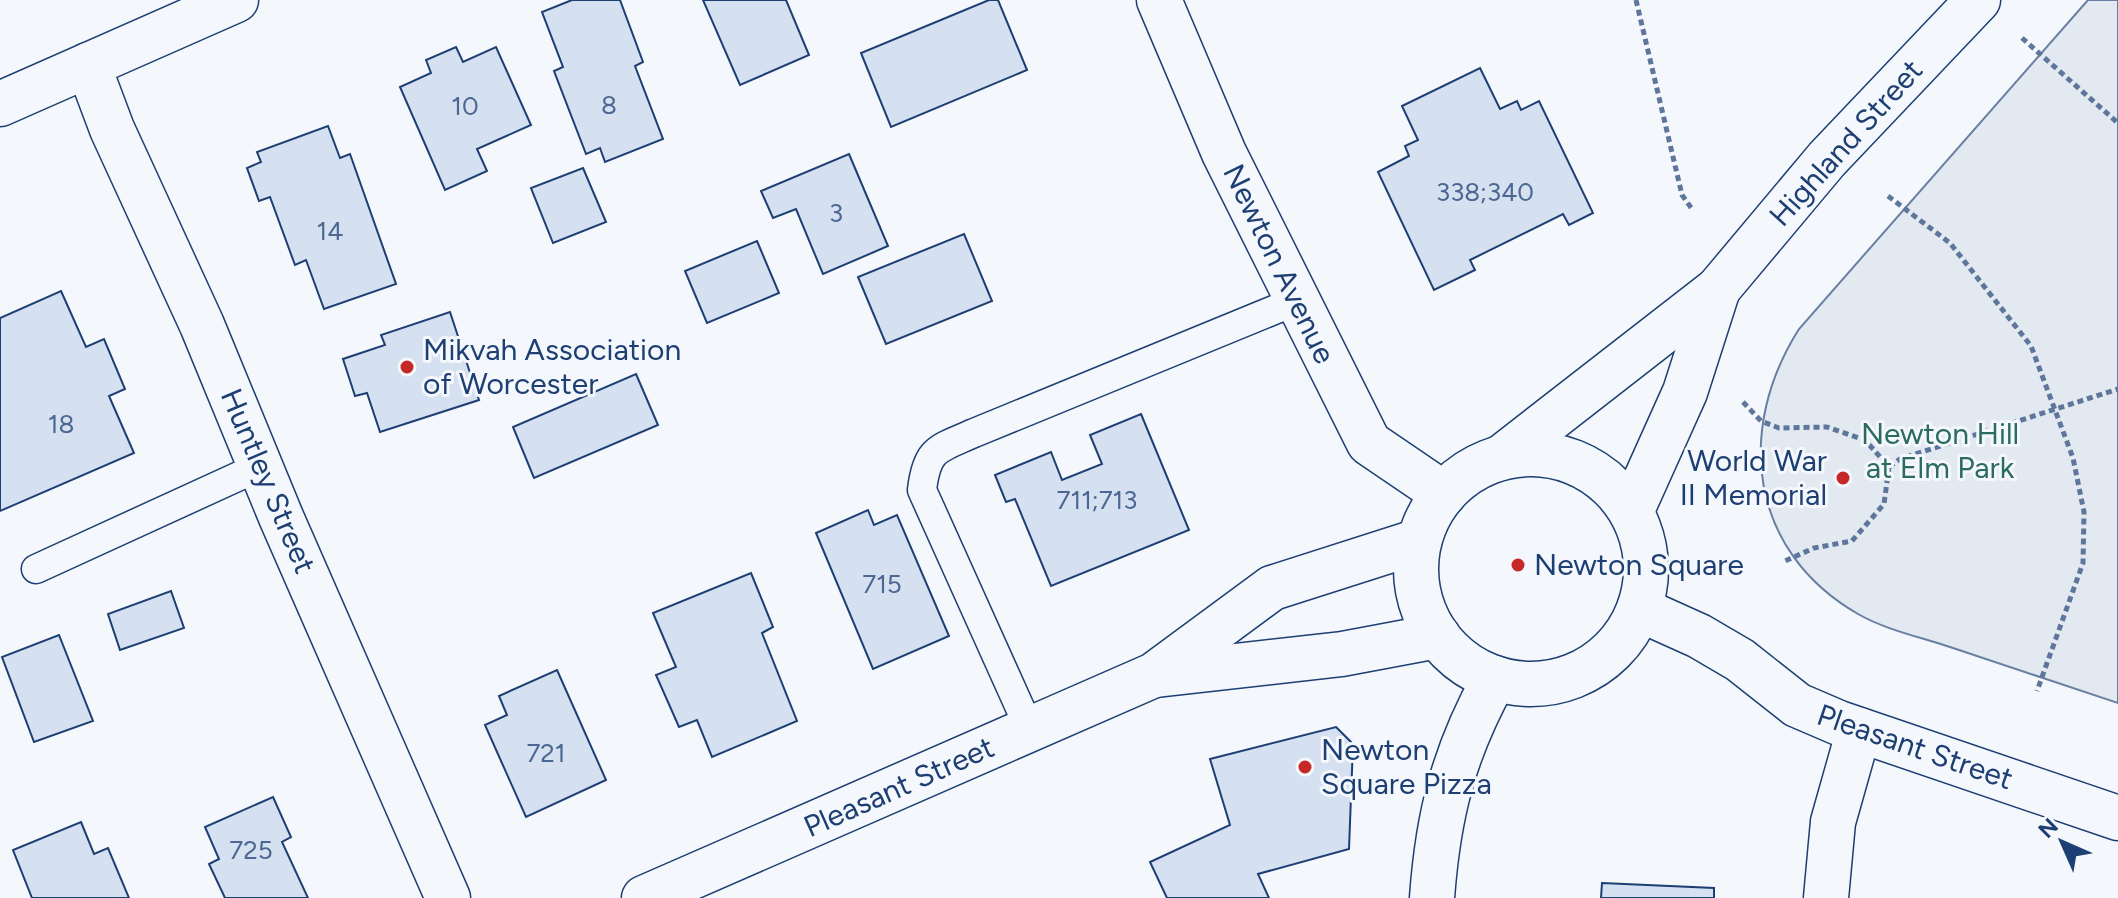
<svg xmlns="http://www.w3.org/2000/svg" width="2118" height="898" viewBox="0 0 2118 898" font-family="Figtree,sans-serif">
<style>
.green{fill:#e3e9f0;stroke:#687fa3;stroke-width:2}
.building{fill:#d5e0f0;stroke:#1d3f73;stroke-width:2}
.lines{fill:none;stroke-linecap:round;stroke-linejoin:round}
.lane-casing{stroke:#1d3f73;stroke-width:31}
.street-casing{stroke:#1d3f73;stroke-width:47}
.secondary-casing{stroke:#1d3f73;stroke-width:47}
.path{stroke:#5e769c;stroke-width:5;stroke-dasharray:6 4;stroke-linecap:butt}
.lane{stroke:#f4f7fb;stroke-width:28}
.street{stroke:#f4f7fb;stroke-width:44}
.secondary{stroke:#f4f7fb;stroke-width:44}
.poi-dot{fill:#c62828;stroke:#f4f7fb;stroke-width:3}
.labels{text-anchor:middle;stroke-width:6;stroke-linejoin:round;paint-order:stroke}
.number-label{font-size:26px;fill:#4b6792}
.street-label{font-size:30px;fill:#1d3f73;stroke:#f4f7fb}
.poi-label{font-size:30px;fill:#1d3f73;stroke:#f4f7fb;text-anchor:start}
.park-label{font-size:30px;fill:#2c6c60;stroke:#f4f7fb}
</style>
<rect width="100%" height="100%" fill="#f4f7fb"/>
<!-- green -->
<path class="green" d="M2088 0H2118V703C2062 684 2006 666 1950 647 1920 637 1886 630 1858 614 1749 551 1735 430 1799 329Z"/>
<!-- building -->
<g class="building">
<path d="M572 0H620L643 62 635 66 663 139 605 162 600 148 586 154 554 71 563 67 542 12Z"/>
<path d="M703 0H786L809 55 740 85Z"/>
<path d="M989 0H998L1027 70 891 127 861 53Z"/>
<path d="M456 47 463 62 496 47 531 125 477 149 487 171 445 190 400 87 431 73 426 60Z"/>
<path d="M1480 68 1500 109 1517 101 1521 110 1539 101 1593 213 1569 225 1563 214 1470 260 1475 270 1434 290 1378 172 1409 156 1405 146 1418 140 1402 106Z"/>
<path d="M328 126 340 158 350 154 396 284 324 309 306 260 295 265 270 197 259 201 247 168 261 162 257 152Z"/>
<path d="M849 154 888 246 823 274 796 209 773 218 761 191Z"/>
<path d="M583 168 606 222 553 243 531 188Z"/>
<path d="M964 234 992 301 886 344 858 277Z"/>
<path d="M757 241 779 293 707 323 685 271Z"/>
<path d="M61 291 86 347 104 339 125 389 109 396 134 453 0 511V318Z"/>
<path d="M450 312 479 400 380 432 367 393 355 396 343 359 385 345 381 335Z"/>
<path d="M636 374 658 425 534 478 513 427Z"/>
<path d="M1141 414 1189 530 1051 586 1015 499 1006 502 995 475 1051 452 1062 480 1102 464 1090 435Z"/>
<path d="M868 510 874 525 897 515 949 636 873 669 816 533Z"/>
<path d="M751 573 773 627 762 633 797 721 712 757 697 720 679 727 656 675 676 667 653 613Z"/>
<path d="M171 591 184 628 120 650 108 614Z"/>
<path d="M59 635 93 721 34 742 2 657Z"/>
<path d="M557 670 606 780 526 817 485 725 507 715 499 696Z"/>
<path d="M1336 727 1353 744 1349 849 1258 874 1269 898H1167L1150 862 1230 825 1210 759Z"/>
<path d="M273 797 291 837 282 842 308 898H225L209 864 219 859 205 827Z"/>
<path d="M81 822 94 854 108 848 129 898H32L13 850Z"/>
<path d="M1602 883 1714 888V898H1601Z"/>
</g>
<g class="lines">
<!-- lane casing -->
<g class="lane-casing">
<g id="lane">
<path d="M36 569 261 466"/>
<path d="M1030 730 922 490C927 448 938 449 974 433L1296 301"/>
</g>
</g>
<!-- street casing -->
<g class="street-casing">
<g id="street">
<path d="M1159 0 1224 153 1369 443 1444 494"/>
<path d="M88 65 112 129 202 325 281 517 448 898"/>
<path d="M0 104 236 0"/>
<path d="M1826 898 1833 822 1859 730"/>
</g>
</g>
<!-- secondary casing -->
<g class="secondary-casing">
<g id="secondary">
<circle cx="1531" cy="569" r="115"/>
<path d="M1502 457 1718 289 1827 159 1978 0"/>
<path d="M1632 510 1685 392 1718 289"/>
<path d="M1639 609 1699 636 1740 660 1797 705 1839 723 2118 818"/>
<path d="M1156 675 1342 654 1438 636"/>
<path d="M644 898 1154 675 1272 588 1419 541"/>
<path d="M1432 898C1438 814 1454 752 1495 678"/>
</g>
</g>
<!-- path -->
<g class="path">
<path d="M1636 0 1682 195 1692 209"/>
<path d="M2022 38 2118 123"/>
<path d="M1888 196 1950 243 2031 346 2073 458 2084 512 2083 563 2037 691"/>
<path d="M1743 402 1761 421 1779 428 1827 427 1865 440 1889 467 1884 504 1852 541 1814 548 1785 561"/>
<path d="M1889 467 1900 459 2118 389"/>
</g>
<!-- lane -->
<use href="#lane" class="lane"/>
<!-- street -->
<use href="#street" class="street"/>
<!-- secondary -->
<use href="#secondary" class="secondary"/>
</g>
<!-- markers -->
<g class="poi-dot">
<circle cx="407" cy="367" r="8"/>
<circle cx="1843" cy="478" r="8"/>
<circle cx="1518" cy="565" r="8"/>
<circle cx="1305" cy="767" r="8"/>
</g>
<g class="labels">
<!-- number labels -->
<g class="number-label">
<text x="609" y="114">8</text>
<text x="465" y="115">10</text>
<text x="1485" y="201">338;340</text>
<text x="836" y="222">3</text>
<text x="330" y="240">14</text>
<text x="61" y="433">18</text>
<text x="1097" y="509">711;713</text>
<text x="882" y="593">715</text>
<text x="546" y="762">721</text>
<text x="251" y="859">725</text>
</g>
<!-- street labels -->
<g class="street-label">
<text transform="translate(1846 143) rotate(-48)" y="10">Highland Street</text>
<text transform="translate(1279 264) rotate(64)" y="10">Newton Avenue</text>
<text transform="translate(268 481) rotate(67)" y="10">Huntley Street</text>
<text transform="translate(1915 747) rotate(19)" y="10">Pleasant Street</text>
<text transform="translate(899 787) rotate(-24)" y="10">Pleasant Street</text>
</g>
<!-- poi labels -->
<g class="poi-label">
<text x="423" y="360">Mikvah Association<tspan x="423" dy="34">of Worcester</tspan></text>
<text x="1827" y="471" text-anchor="end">World War<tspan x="1827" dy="34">II Memorial</tspan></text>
<text x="1534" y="575">Newton Square</text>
<text x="1321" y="760">Newton<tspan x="1321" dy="34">Square Pizza</tspan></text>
</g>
<!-- park labels -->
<g class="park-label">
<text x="1940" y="444">Newton Hill<tspan x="1940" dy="34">at Elm Park</tspan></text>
</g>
</g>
<!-- north arrow -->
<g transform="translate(2062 842) rotate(315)" stroke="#f4f7fb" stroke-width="6" paint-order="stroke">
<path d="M0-6L14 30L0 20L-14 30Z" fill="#1d3f73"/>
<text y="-12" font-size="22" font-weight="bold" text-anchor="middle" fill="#1d3f73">N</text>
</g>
</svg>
